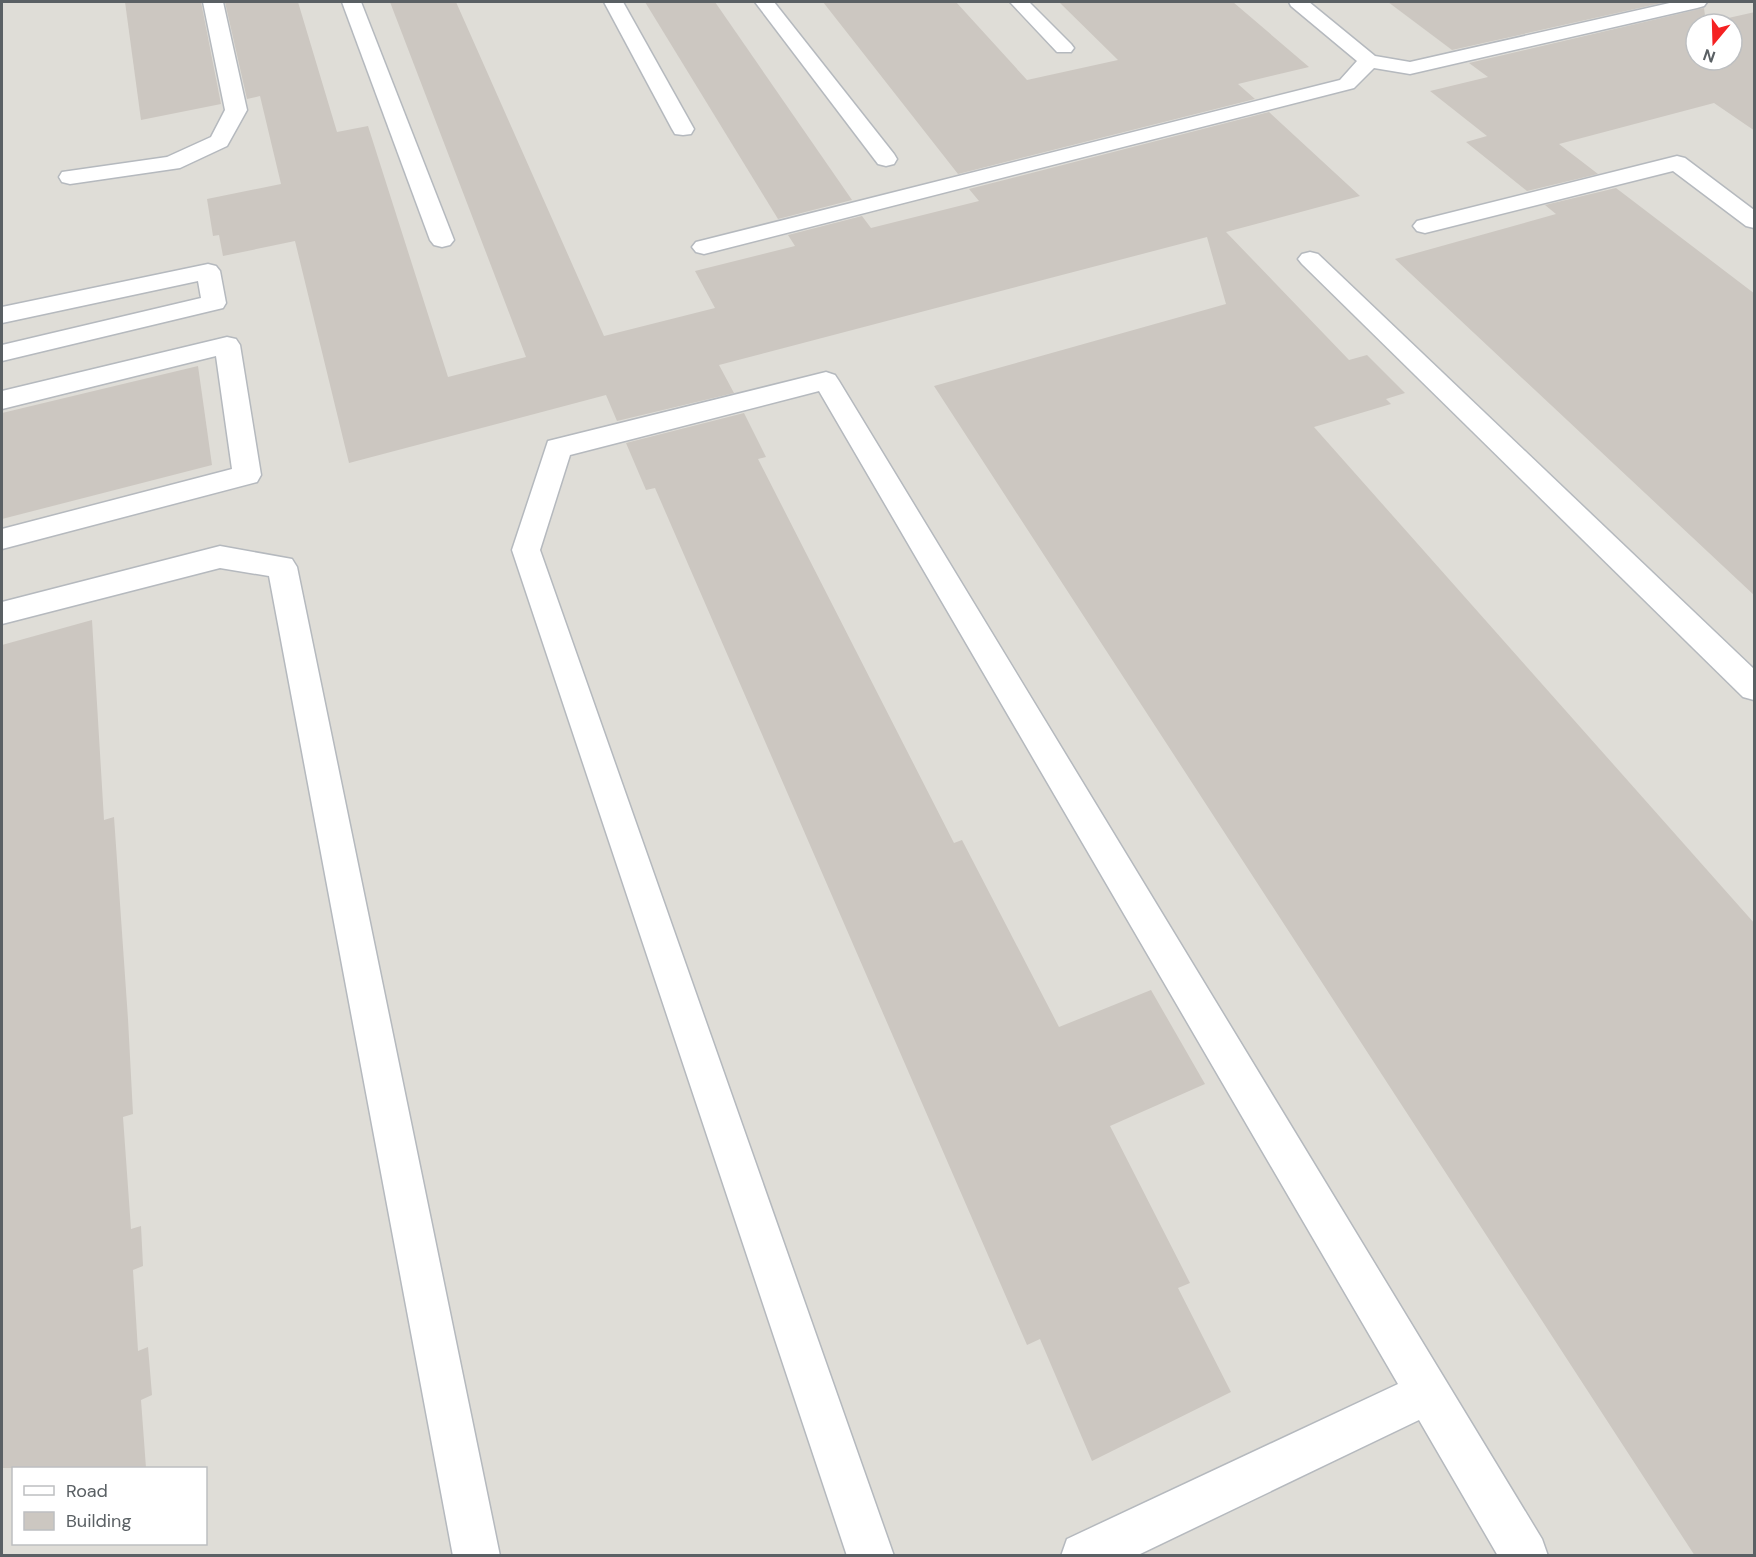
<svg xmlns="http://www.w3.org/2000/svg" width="1756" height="1557" viewBox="0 0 1756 1557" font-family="'DM Sans',sans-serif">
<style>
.industrial{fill:#dfddd7;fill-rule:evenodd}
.building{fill:#ccc7c1;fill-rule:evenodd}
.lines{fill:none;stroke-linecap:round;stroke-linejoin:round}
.minor-casing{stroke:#b5b9be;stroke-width:3}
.minor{fill:#fff;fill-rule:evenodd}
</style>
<rect width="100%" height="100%" fill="#efebe2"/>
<!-- industrial -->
<path class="industrial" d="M2 2H1754V1555H2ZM1696 24H1732V60H1696ZM14 1468H206V1544H14Z"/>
<!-- building -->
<g class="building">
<path d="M125 2H201L221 104 141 120Z"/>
<path d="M225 2H298L337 132 368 126 448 377 526 357 390 2H456L604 336 715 308 695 271 795 246 788 235 862 216 871 228 979 201 969 189 1269 112 1360 196 1226 232 1349 360 1367 355 1405 393 1386 399 1391 404 1314 427 1755 924V1556H1695L934 386 1226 304 1207 237 719 365 734 393 617 421 606 395 349 463 295 241 223 256 219 235 213 236 207 199 281 184 260 96 247 99Z"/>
<path d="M645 2H715L852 200 778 219Z"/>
<path d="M823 2H956L1027 80 1118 60 1059 2H1233L1309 67 1238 84 1255 99 958 174Z"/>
<path d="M1388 2H1666L1452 50Z"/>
<path d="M1704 8 1706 23 1755 12V131L1714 103 1559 144 1598 174 1527 191 1466 142 1487 136 1430 91 1488 77 1469 63ZM1696 24H1732V60H1696Z"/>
<path d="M1616 188 1755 294V596L1395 259 1556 214 1545 205Z"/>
<path d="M198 366 212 465 2 519V413Z"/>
<path d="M744 413 766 457 758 459 954 843 962 840 1059 1027 1151 990 1205 1084 1110 1126 1190 1283 1178 1288 1231 1392 1092 1461 1040 1339 1027 1345 655 488 646 490 626 443Z"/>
<path d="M92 620 104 820 114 817 128 1019 133 1114 123 1117 131 1229 141 1226 143 1266 133 1270 138 1351 148 1347 152 1395 141 1400 146 1468H2V645Z"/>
</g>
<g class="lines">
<!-- minor casing -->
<g class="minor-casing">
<g id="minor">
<path d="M203 2H223L247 110 227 146 180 168 70 184 62 182 59 177 62 172 167 157 211 137 225 110Z"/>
<path d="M342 2H361L454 240 450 245 442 247 434 245 430 240Z"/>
<path d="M604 2H623L694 129 691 134 683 135 675 134 672 129Z"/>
<path d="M755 2H774L894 154 897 159 894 164 886 166 878 164Z"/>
<path d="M1010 2H1029L1071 44 1074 48 1071 52H1057Z"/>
<path d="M1289 2H1309L1375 56 1410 62 1674 2H1707L1704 6 1697 8 1410 74 1374 68 1354 88 704 254 696 252 692 247 696 242 1340 80 1357 61 1291 6Z"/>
<path d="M1677 156 1685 158 1754 210V228L1746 226 1673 171 1425 233 1417 231 1413 226 1417 221Z"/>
<path d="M1310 252 1318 254 1754 669V700L1743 697 1302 264 1298 259 1302 254Z"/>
<path d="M208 264 216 266 220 271 226 303 223 308 2 361V345L201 298 198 281 2 323V307Z"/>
<path d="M227 337 236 339 240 345 261 475 257 482 2 549V529L232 469 216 356 2 409V391Z"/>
<path d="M826 372 835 375 839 381 1542 1539 1548 1556H1498L1419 1420 1136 1556H1061L1067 1539 1398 1384 819 391 570 455 540 550 894 1556H847L512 550 548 441Z"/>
<path d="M220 546 292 559 297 567 500 1556H453L269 576 220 568 2 624V602Z"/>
</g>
</g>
<!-- minor -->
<use href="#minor" class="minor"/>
</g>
<!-- border -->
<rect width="1756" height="1557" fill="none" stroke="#5a6064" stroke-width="6"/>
<!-- legend -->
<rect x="12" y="1467" width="195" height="78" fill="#ffffff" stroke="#bdbfc1" stroke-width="1.5"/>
<rect x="24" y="1486" width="30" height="9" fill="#ffffff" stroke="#bdbfc1" stroke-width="1.5"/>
<text x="66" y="1497" font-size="18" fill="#5a6064">Road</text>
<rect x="24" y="1512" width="30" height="18" fill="#ccc7c1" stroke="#bdbfc1" stroke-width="1.5"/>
<text x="66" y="1527" font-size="18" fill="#5a6064">Building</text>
<!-- north arrow -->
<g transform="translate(1714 42) rotate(199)"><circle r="28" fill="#ffffff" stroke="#bdbfc1" stroke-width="1.5"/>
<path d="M0-4.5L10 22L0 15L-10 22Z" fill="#f52122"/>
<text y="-9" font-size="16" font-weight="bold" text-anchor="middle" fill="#5a6064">N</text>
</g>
</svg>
